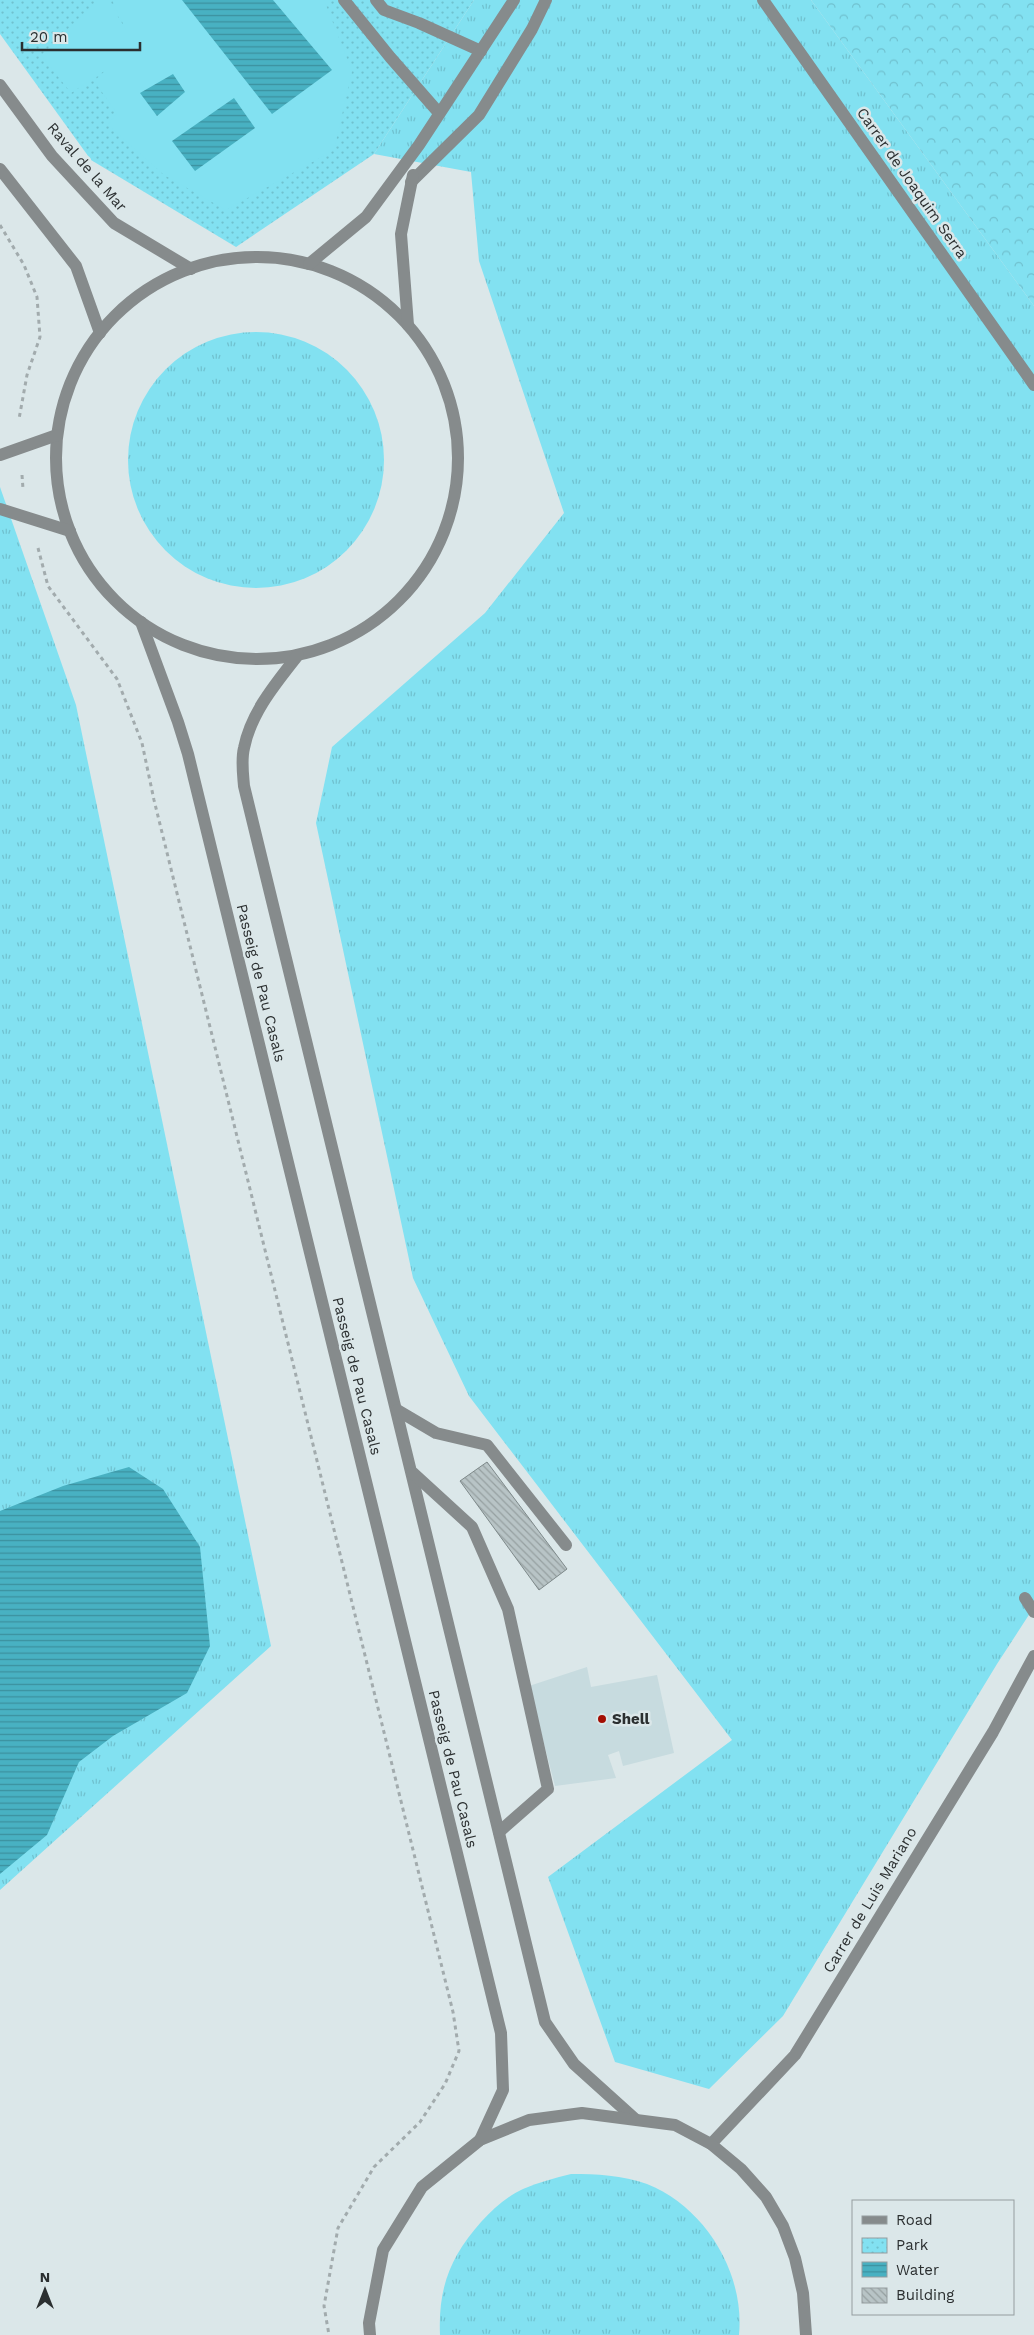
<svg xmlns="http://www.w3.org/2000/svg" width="1034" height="2335" viewBox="0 0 1034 2335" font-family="'Work Sans',sans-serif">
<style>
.built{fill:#c7dbdf}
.grass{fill:url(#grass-tufts)}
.forest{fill:url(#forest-crowns)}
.park{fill:url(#park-dots)}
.pitch{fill:#82e1f1}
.water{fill:url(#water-rules)}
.building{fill:url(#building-back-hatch);stroke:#7e898a}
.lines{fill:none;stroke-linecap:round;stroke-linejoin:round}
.path{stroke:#a2abad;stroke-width:3;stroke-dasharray:4 4;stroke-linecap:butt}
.minor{stroke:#868b8c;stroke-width:12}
.poi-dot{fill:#a30d02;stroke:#dbe7e9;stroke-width:2}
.labels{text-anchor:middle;stroke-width:5;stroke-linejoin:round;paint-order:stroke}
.street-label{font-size:15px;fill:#2b2f30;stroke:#dbe7e9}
.poi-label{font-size:15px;font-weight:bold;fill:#2b2f30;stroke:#dbe7e9;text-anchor:start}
</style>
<defs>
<pattern id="grass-tufts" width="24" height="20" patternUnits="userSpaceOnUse" patternTransform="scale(1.25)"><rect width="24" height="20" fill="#82e1f1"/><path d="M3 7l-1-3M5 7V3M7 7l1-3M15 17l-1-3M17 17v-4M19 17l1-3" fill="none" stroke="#70c1cf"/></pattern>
<pattern id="forest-crowns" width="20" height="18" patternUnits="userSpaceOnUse" patternTransform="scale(1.25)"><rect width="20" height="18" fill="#82e1f1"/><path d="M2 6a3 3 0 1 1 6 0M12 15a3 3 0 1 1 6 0" fill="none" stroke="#70c1cf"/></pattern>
<pattern id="park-dots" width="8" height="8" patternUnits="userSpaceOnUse" patternTransform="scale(1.25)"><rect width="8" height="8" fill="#82e1f1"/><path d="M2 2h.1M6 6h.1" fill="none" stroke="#70c1cf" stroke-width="1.8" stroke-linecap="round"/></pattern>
<pattern id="water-rules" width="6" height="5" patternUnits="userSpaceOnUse" patternTransform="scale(1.25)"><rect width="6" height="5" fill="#48b1c2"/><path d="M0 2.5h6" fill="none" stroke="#3c909e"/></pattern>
<pattern id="building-back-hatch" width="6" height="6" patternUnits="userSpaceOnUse" patternTransform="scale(1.25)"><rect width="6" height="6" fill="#b8c4c6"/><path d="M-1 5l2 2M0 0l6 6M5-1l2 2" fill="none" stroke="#96a0a1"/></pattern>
</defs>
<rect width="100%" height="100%" fill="#dbe7e9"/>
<!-- built -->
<path class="built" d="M587 1667 591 1687 657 1675 674 1753 623 1766 619 1751 608 1755 616 1778 555 1786 529 1686Z"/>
<!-- grass -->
<g class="grass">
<path d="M474 0H811L1034 306V1607L997 1664 783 2016 709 2089 615 2062 548 1877 732 1740 469 1396 413 1278 316 823 332 747 485 613 564 513 479 261 471 172 374 154Z"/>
<circle cx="256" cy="460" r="128"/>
<path d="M0 487 76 705 271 1646 0 1890Z"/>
<path d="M571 2174C597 2174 622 2175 647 2184 705 2207 745 2273 739 2335H440C438 2288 450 2257 481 2222 493 2209 506 2197 523 2189 539 2182 555 2178 571 2174Z"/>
</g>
<!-- forest -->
<path class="forest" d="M811 0H1034V306Z"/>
<!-- park -->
<path class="park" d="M0 0H474L374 154 236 247 91 160 0 34Z"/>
<!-- pitch -->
<path class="pitch" d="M98 0H108L126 30 112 0H324L352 71 334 150 226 210 164 175 108 125 117 113 94 81 106 70 71 93 41 55Z"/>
<!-- water -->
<g class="water">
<path d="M182 0H273L332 70 272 114Z"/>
<path d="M173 74 185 92 157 116 140 93Z"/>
<path d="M234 98 255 128 195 171 172 141Z"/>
<path d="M129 1467 163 1489 200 1547 210 1646 187 1693 113 1736 79 1762 47 1835 0 1874V1511L63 1486Z"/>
</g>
<!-- building -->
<path class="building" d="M487 1462 567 1569 539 1590 460 1481Z"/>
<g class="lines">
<!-- path -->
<g class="path">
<path d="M0 225 24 265 37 297 40 337 27 375 19 419"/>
<path d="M22 475 23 489"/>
<path d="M38 548 48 586 117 679 142 743 154 800 453 2012 459 2051 445 2084 420 2122 374 2167 338 2228 324 2306 329 2335"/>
</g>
<!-- minor -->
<g class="minor">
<path d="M344 0 390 57 439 113"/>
<path d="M376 0 384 10 419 23 481 51"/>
<path d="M763 0 1034 385"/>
<path d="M0 85 52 156 114 223 191 269"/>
<path d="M0 169 76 266 100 333"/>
<path d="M411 182 479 115 532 29 546 0"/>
<circle cx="257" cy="458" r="201"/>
<path d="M309 264 366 217 419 145 514 0"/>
<path d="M408 325 401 234 413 175"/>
<path d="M0 455 57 435"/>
<path d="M0 509 70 531"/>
<path d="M141 622 178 722 188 754 501 2033 503 2090 480 2140"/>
<path d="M298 655C277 682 251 712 244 748 241 760 243 774 244 786L545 2022 574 2064 635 2119"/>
<path d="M397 1410 436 1433 487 1445 566 1545"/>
<path d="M413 1473 472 1527 508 1609 548 1789 499 1832"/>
<path d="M1025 1598 1034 1612"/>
<path d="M711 2144 795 2055 993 1732 1034 1656"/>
<path d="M370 2335 369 2323 383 2250 422 2187 480 2140 529 2120 582 2113 675 2125 711 2144 741 2169 766 2197 783 2226 795 2258 803 2293 806 2335"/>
</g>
</g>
<!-- markers -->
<circle class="poi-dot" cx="602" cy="1719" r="5"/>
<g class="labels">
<!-- street labels -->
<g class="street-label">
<text transform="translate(87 167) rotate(49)" y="5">Raval de la Mar</text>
<text transform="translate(912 183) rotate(55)" y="5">Carrer de Joaquim Serra</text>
<text transform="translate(261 983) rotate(76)" y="5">Passeig de Pau Casals</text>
<text transform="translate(357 1376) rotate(76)" y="5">Passeig de Pau Casals</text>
<text transform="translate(453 1769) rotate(76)" y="5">Passeig de Pau Casals</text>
<text transform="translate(870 1900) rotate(-59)" y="5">Carrer de Luis Mariano</text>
</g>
<!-- poi labels -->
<g class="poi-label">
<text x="612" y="1724">Shell</text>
</g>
</g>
<!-- legend -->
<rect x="852" y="2200" width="162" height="115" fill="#dbe7e9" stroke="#959d9f"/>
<rect x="862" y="2216" width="25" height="8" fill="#868b8c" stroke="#959d9f"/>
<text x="896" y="2225" font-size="15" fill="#2b2f30">Road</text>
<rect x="862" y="2238" width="25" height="15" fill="url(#park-dots)" stroke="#959d9f"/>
<text x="896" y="2250" font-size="15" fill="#2b2f30">Park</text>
<rect x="862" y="2262" width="25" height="15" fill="url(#water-rules)" stroke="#959d9f"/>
<text x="896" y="2275" font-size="15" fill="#2b2f30">Water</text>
<rect x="862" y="2288" width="25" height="15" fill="url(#building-back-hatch)" stroke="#959d9f"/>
<text x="896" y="2300" font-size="15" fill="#2b2f30">Building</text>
<!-- north arrow -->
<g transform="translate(45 2290)" stroke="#dbe7e9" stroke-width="4" paint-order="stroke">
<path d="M0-4L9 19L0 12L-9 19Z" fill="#2b2f30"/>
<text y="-8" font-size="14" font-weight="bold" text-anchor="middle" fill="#2b2f30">N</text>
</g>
<!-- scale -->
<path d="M22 42v8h118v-8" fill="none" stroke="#2b2f30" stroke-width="2.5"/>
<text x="30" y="42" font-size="15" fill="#2b2f30" stroke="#dbe7e9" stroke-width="4" paint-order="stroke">20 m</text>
</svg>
